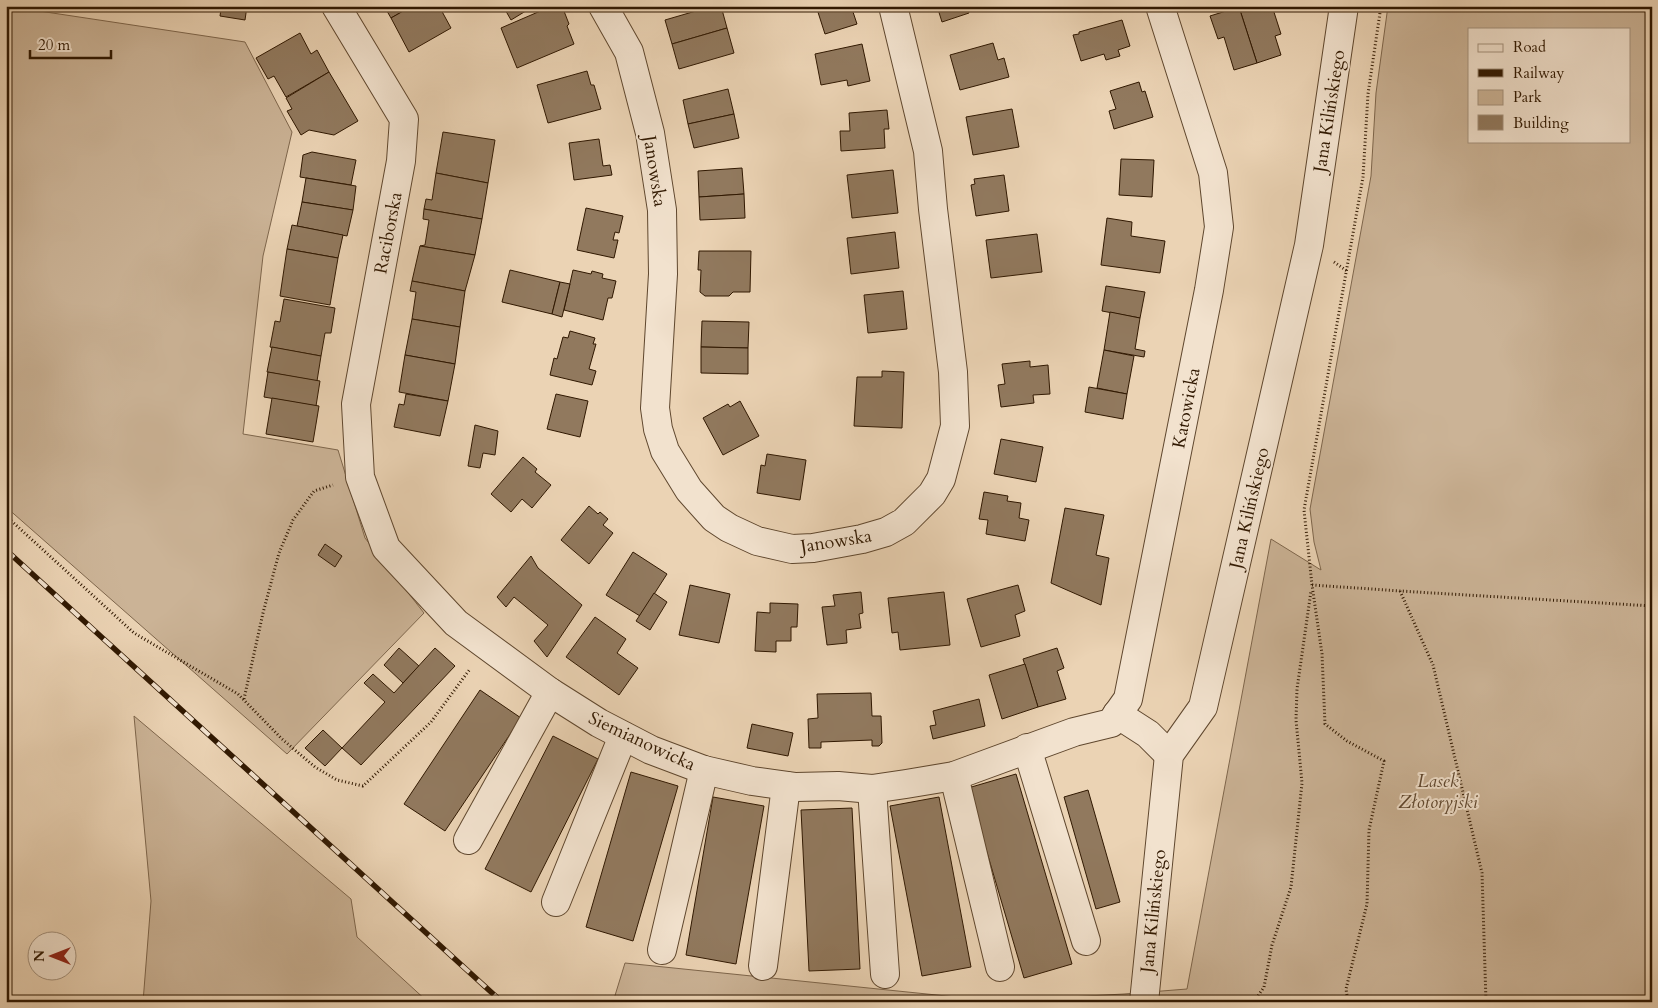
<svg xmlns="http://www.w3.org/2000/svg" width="1658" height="1008" viewBox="0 0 1658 1008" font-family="Cardo,serif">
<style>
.green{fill:#cbb396;stroke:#7e664c;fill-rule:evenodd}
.building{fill:#91795e;stroke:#301801}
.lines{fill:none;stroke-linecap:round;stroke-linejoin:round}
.minor-casing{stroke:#5f472e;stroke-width:30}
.path{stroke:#301801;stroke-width:3;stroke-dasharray:1 2.5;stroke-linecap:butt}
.minor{stroke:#f2e2ce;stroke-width:28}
.rail-casing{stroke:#301801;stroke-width:5.5}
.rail{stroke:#f2e2ce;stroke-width:4;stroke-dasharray:11;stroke-linecap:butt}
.labels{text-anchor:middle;stroke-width:4;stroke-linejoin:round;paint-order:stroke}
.street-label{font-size:18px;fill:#301801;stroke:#f2e2ce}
.park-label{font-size:18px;font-style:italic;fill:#5e462e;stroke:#f2e2ce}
</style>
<rect width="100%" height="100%" fill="#ebd3b4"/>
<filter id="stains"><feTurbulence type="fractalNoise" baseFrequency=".004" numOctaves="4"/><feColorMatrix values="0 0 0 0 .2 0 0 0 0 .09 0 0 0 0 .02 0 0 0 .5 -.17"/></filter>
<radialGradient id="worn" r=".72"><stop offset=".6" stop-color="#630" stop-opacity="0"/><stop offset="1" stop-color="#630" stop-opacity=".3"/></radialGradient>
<!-- green -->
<g class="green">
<path d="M6 6 245 42 292 132 263 256 243 434 338 450 365 538 424 613 287 754 6 507Z"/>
<path d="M1388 6H1652V1002H613L625 963 995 1001 1124 994 1187 989 1271 539 1321 570 1314 542 1310 509 1371 176 1376 93ZM1469 29H1629V141H1469Z"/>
<path d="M134 716 351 899 357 937 428 1002H143L151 901Z"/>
</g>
<!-- building -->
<g class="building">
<path d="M119 6H134L133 10 119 8Z"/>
<path d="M205 6H247L245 20 220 16 221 9Z"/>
<path d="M384 6H412L391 18Z"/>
<path d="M412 6H439L451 28 409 52 391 18Z"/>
<path d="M503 6H534L511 20Z"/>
<path d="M552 6H562L569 24 567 26 574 44 517 68 501 28Z"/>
<path d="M713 6H721L727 28 672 44 665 20Z"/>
<path d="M816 6H851L857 24 825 34Z"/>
<path d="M937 6H966L969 13 942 22Z"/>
<path d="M1242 6H1272L1281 34 1275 36 1281 55 1257 63 1239 7Z"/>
<path d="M1239 7 1257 63 1234 70 1224 37 1218 39 1210 16Z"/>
<path d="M1122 20 1130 46 1118 50 1120 56 1106 60 1104 54 1081 61 1073 35 1079 34V32Z"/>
<path d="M727 28 734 53 679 69 672 44Z"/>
<path d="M300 33 311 54 317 50 329 72 286 97 274 76 268 79 256 58Z"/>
<path d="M993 43 998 60 1004 58 1009 77 960 90 950 55Z"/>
<path d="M862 44 870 81 848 86 847 80 821 85 815 54Z"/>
<path d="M587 71 591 85H594L601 109 548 123 537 85Z"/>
<path d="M329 72 358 121 334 135 309 130 301 135 287 111 292 109 286 98Z"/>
<path d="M1139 82 1142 92 1145 91 1153 117 1114 129 1109 111 1116 109 1110 91Z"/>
<path d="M728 89 734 114 688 124 683 100Z"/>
<path d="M1012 109 1019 147 973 155 966 117Z"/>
<path d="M887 110 889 129H884L885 148 841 151 840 131H850L849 113Z"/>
<path d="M734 114 739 138 694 148 688 124Z"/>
<path d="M443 132 495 140 488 183 436 173Z"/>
<path d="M599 139 603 166 610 165 612 175 574 180 569 143Z"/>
<path d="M312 152 356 160 351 185 300 177 303 155Z"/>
<path d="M1121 159 1154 160 1152 197 1119 195Z"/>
<path d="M742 168 744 194 699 197 698 171Z"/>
<path d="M893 170 898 213 852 218 847 175Z"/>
<path d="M436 173 488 183 482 219 424 209 426 199 432 200Z"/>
<path d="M1004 175 1009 211 976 216 971 185 975 184 974 179Z"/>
<path d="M306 178 356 186 353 210 302 202Z"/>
<path d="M744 194 745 218 700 220 699 197Z"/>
<path d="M302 202 353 210 347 236 297 226Z"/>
<path d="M586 208 623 216 619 233 615 232 613 240H618L614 258 577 250Z"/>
<path d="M424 209 482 219 475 255 420 246 425 245 429 220 423 219Z"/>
<path d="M1107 218 1132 222 1131 236 1165 241 1160 273 1101 265Z"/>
<path d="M292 225 343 235 338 258 287 249Z"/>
<path d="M895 232 899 268 851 274 847 238Z"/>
<path d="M1037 234 1042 272 991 278 986 240Z"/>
<path d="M420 246 475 255 465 291 412 281Z"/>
<path d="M287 249 338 258 330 305 280 296Z"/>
<path d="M699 251H751L750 292H733L729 296H705L700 292 701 270H698Z"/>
<path d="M510 270 560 282 552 314 502 302Z"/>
<path d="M573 270 591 274 592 271 603 274 602 278 616 281 612 298H608L603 320 564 310Z"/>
<path d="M412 281 465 291 460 327 412 319 416 292 410 291Z"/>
<path d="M560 282 570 284 562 317 552 314Z"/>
<path d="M1106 286 1145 292 1140 318 1102 311Z"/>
<path d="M903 291 907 329 868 333 864 295Z"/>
<path d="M284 299 335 308 331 333H325L321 356 270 347 275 321 280 322Z"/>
<path d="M1110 312 1140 318 1135 349 1145 351 1144 357 1104 350Z"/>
<path d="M412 319 460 327 455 364 405 355Z"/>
<path d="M702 321 749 322 748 348 701 347Z"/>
<path d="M570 331 595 338 593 344H596L589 369 596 371 592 385 550 375 554 358 557 359 563 337 568 338Z"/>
<path d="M272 347 321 356 317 381 267 372Z"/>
<path d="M701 347 748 348V374L701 373Z"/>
<path d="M1104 350 1134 356 1127 394 1097 388Z"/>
<path d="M405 355 455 364 448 401 399 392Z"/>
<path d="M1030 361V367L1048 365 1050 394 1033 395 1034 403 1001 407 998 385 1005 384 1002 364Z"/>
<path d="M882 371 904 372 902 428 854 426 857 377H882Z"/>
<path d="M268 372 320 381 316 406 264 397Z"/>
<path d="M1089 387 1127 394 1123 419 1085 412Z"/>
<path d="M406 394 448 401 440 436 394 427 399 404 404 405Z"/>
<path d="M556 394 588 401 580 437 547 429Z"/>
<path d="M272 398 319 406 313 442 266 434Z"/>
<path d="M740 401 759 436 723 455 703 418 728 404 730 407Z"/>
<path d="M475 425 498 431 495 455 483 453 480 468 468 466Z"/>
<path d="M1001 439 1043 447 1036 482 994 474Z"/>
<path d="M767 454 806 460 800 500 757 493 761 465 765 466Z"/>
<path d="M523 457 537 469 535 472 551 485 532 508 522 499 511 512 491 494Z"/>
<path d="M984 492 1008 496 1007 501 1021 503 1019 518 1029 520 1025 541 986 534 988 520 979 519Z"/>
<path d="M589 506 598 514 600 512 608 519 603 525 613 533 589 564 561 540Z"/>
<path d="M1065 508 1104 515 1096 555 1109 558 1101 605 1051 583Z"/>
<path d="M325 544 342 556 335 567 318 555Z"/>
<path d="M633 552 667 574 640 616 606 595Z"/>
<path d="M531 556 538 568 582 605 547 657 534 641 548 625 514 597 506 607 497 597Z"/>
<path d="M690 585 730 594 719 643 679 635Z"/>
<path d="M1018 585 1025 611 1015 615 1020 636 981 647 967 599Z"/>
<path d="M861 592 863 613 859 614 861 628 846 630 847 643 827 645 822 607 835 606 833 595Z"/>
<path d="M944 592 950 645 900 650 898 632 892 633 888 598Z"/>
<path d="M654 593 667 602 650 630 636 621Z"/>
<path d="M770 603 798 604 797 627H791V641H776V652L755 651 757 612 770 613Z"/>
<path d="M595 617 626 639 617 653 638 668 619 695 566 657Z"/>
<path d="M399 648 419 666 403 683 384 665Z"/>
<path d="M435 648 455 666 361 765 342 748 385 702 364 683 373 674 394 693Z"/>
<path d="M1057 648 1064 668 1057 671 1066 699 1038 707 1023 659Z"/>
<path d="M1025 664 1038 707 1002 719 989 675Z"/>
<path d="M480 690 521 718 445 831 404 804Z"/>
<path d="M871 693 872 716H881L882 743 879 746H872V740L821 742V748H809L808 719 818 718 817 694Z"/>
<path d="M979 699 985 726 933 739 930 726 936 725 933 711Z"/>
<path d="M752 724 793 733 788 756 747 748Z"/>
<path d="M323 730 342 748 325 766 305 748Z"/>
<path d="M553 736 598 759 531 892 485 869Z"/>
<path d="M631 772 678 786 633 941 586 927Z"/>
<path d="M1016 774 1072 964 1024 978 968 788Z"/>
<path d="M1088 790 1120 902 1096 909 1064 797Z"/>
<path d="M713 797 764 806 736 964 686 955Z"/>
<path d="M939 797 971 967 922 976 890 806Z"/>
<path d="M852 808 860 969 809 971 801 810Z"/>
</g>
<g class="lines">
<!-- minor casing -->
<g class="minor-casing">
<g id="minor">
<path d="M336 6 404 119 401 161 356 404 360 477 386 548 456 623 550 692 599 723 651 750 704 770 752 781 796 787 838 786 872 789 906 784 954 776 1074 732 1111 723 1128 699 1209 290 1219 227 1213 173 1160 6"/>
<path d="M603 6 629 52 650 133 662 210 663 274 655 408 658 429 665 451 689 490 714 518 729 528 757 541 792 549 813 548 862 539 886 532 904 522 932 494 941 479 955 426 953 372 933 209 928 151 893 6"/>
<path d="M1117 714 1148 734 1169 755"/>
<path d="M1027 748 1086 941"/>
<path d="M954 776 1000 967"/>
<path d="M872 789 885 974"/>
<path d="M468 840 550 692"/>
<path d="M556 902 623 736"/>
<path d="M662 950 704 770"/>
<path d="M763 966 786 786"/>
<path d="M1144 1002 1169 755 1203 707 1309 245 1344 6"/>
</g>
</g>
<!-- path -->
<g class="path">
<path d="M1334 262 1347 271"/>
<path d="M6 516 134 633 238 694 282 739 315 767 337 780 363 786 431 722 470 669"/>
<path d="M1312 585 1416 592 1652 606"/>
<path d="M1400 591 1433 665 1482 873 1486 1002"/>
<path d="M244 699 263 613 279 553 293 520 314 491 333 485"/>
<path d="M1256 1002V999L1264 987 1272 945 1291 887 1302 783 1296 720 1297 689 1311 591"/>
<path d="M1348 1002 1346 989 1367 904 1369 830 1384 761 1347 741 1325 724 1322 654 1312 585 1304 510 1363 177 1368 94 1381 6"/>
</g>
<!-- minor -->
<use href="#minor" class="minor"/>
<!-- rail casing -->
<g class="rail-casing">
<path id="rail" d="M6 550 502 1002"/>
</g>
<!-- rail -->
<use href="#rail" class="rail"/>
</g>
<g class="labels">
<!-- street labels -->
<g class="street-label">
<text transform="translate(1329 111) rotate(-81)" y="6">Jana Kilińskiego</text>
<text transform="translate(655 171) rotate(81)" y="6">Janowska</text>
<text transform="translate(388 233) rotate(-79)" y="6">Raciborska</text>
<text transform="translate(1186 408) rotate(-79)" y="6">Katowicka</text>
<text transform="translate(1249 508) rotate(-77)" y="6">Jana Kilińskiego</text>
<text transform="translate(836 541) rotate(-9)" y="6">Janowska</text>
<text transform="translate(642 741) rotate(25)" y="6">Siemianowicka</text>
<text transform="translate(1153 911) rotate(-84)" y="6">Jana Kilińskiego</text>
</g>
<!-- park labels -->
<g class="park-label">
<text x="1438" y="787">Lasek<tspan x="1438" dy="21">Złotoryjski</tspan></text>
</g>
</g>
<!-- margin -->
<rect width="1658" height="1008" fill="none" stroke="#ebd3b4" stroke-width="25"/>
<rect x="8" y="8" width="1643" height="993" fill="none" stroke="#301801" stroke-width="2.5"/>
<rect x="12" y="12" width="1633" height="983" fill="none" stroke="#301801"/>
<!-- legend -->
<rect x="1468" y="28" width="162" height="115" fill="#f2e2ce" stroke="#a4917c"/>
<rect x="1478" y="44" width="25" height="8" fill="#f2e2ce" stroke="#a4917c"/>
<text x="1513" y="52" font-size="15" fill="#301801">Road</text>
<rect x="1478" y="69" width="25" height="8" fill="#301801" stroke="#a4917c"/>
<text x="1513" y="78" font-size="15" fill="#301801">Railway</text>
<rect x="1478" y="90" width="25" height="15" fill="#cbb396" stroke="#a4917c"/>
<text x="1513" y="102" font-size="15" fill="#301801">Park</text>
<rect x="1478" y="115" width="25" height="15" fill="#91795e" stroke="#a4917c"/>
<text x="1513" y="128" font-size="15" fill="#301801">Building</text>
<!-- north arrow -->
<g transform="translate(52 956) rotate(270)"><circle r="24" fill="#f2e2ce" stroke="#a4917c"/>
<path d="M0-4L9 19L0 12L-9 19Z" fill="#8f2418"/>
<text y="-8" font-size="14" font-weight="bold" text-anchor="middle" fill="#301801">N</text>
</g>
<!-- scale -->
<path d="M30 50v8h81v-8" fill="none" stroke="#301801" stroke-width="2.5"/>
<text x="38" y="50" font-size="15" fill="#301801" stroke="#f2e2ce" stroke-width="4" paint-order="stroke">20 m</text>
<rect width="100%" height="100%" filter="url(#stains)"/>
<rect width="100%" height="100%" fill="url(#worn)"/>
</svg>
